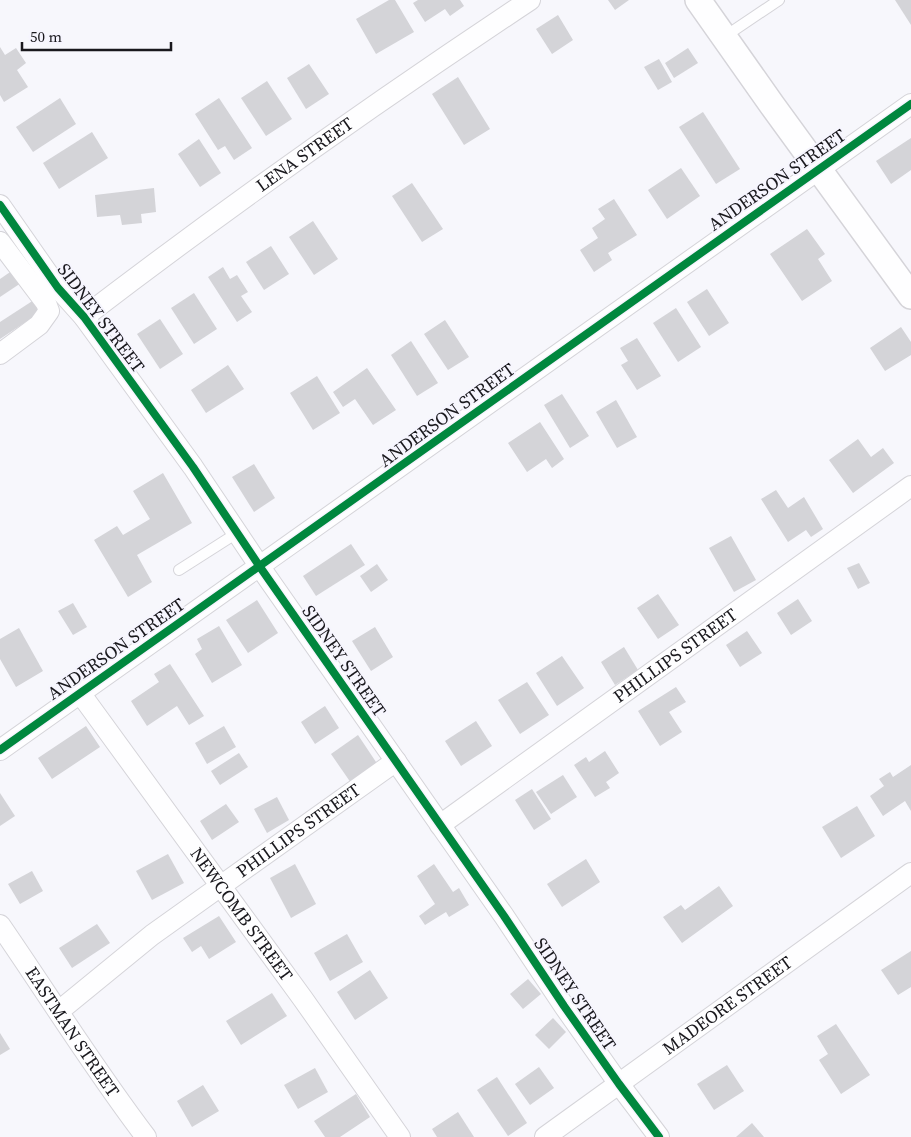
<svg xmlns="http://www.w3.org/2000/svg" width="911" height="1137" viewBox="0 0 911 1137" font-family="'Source Serif 4',serif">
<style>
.building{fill:#d4d4d8}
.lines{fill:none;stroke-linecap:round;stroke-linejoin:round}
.service-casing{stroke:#d5d4d9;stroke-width:12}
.minor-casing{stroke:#d5d4d9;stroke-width:22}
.tertiary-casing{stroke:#d5d4d9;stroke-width:28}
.service{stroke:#fefeff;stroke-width:10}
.minor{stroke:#fefeff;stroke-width:20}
.tertiary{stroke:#fefeff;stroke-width:25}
.cycleway-casing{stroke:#f6f5fe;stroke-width:11}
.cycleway{stroke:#00873e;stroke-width:8}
.labels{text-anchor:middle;stroke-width:4;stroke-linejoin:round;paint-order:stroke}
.street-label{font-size:18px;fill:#19181d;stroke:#f6f5fe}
</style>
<rect width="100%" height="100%" fill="#f7f7fc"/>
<!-- building -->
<g class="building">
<path d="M389 0H395L414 32 376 54 356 19Z"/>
<path d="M418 0H460L464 6 450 16 445 9 425 22 413 3Z"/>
<path d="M608 0H629L615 10Z"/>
<path d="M895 0H911V25Z"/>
<path d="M558 15 573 40 552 54 536 29Z"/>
<path d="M0 47 5 55 16 48 26 63 17 70 28 87 4 102 0 95Z"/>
<path d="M688 48 698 63 674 78 665 63Z"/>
<path d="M659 59 672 82 658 90 644 67Z"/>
<path d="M309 64 329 94 306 109 287 78Z"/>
<path d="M458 77 490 129 464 145 432 94Z"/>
<path d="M267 81 292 119 266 136 241 98Z"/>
<path d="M60 98 76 124 33 152 16 127Z"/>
<path d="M219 98 252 148 234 160 225 146 218 150 195 114Z"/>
<path d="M703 112 740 169 716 184 679 127Z"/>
<path d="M92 132 108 158 59 189 43 163Z"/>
<path d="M911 138V170L891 184 876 161Z"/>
<path d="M199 139 221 173 200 187 178 154Z"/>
<path d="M681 168 700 196 667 219 648 190Z"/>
<path d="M412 183 443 229 422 242 392 196Z"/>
<path d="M154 188 156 212 141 214 142 223 122 225 120 215 97 217 95 195Z"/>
<path d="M614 199 637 235 608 253 612 260 594 272 580 250 598 238 592 228 605 219 598 209Z"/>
<path d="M313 221 338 259 314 275 289 237Z"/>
<path d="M807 229 825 254 818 259 832 281 802 301 770 254Z"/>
<path d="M271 246 289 274 264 290 246 262Z"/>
<path d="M223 267 230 279 237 275 248 292 241 296 252 312 237 322 208 277Z"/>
<path d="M16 268 24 281 0 297V279Z"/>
<path d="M707 289 729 323 709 336 687 302Z"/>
<path d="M194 293 217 329 194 344 171 308Z"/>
<path d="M37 298 45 309 0 339V322Z"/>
<path d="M676 308 701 347 678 362 653 323Z"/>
<path d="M160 319 183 354 160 369 137 334Z"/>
<path d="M445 320 469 357 448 370 424 334Z"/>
<path d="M901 327 911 342V355L885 371 870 348Z"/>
<path d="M637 338 661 376 637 390 621 365 628 361 620 348Z"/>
<path d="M411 341 438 383 417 396 391 355Z"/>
<path d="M228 365 244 389 206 413 191 390Z"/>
<path d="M367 368 396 410 373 425 355 399 343 407 333 392Z"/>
<path d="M317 376 340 413 313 430 290 393Z"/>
<path d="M562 394 589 436 570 448 544 405Z"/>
<path d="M616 400 637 437 617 448 596 412Z"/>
<path d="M540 422 564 459 552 468 546 459 527 472 508 443Z"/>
<path d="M858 439 871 457 883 448 894 463 853 493 829 460Z"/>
<path d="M254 464 275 498 254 512 232 477Z"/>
<path d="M163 473 192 523 137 555 152 582 128 597 94 540 117 526 123 535 150 519 133 491Z"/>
<path d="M776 490 788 508 804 497 823 529 811 537 806 530 788 542 761 499Z"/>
<path d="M731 536 756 580 734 592 709 548Z"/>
<path d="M351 544 365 565 316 596 303 576Z"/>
<path d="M859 563 870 583 858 589 847 568Z"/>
<path d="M377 564 388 580 371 592 360 576Z"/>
<path d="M658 594 679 625 658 639 637 608Z"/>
<path d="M798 599 812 621 791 635 777 613Z"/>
<path d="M257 600 278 633 248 653 226 620Z"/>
<path d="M73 603 87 627 73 635 58 611Z"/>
<path d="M219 626 242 665 212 683 195 654 202 649 197 639Z"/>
<path d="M375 627 393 657 371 671 352 641Z"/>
<path d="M19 628 43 671 16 687 0 659V639Z"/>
<path d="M747 631 762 653 740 667 726 645Z"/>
<path d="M624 647 638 670 615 685 601 662Z"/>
<path d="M562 656 584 688 557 706 536 673Z"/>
<path d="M170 664 204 716 189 725 177 706 147 726 131 701 159 682 154 674Z"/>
<path d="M527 682 549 715 520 734 498 700Z"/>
<path d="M676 687 686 702 669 712 682 732 660 746 638 711Z"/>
<path d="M325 706 339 728 315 744 301 722Z"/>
<path d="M476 721 492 746 461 766 445 741Z"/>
<path d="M86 726 100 747 52 779 38 758Z"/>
<path d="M224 726 236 747 207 764 195 743Z"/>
<path d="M358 735 378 765 351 783 331 754Z"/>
<path d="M605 751 619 773 606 782 610 788 595 797 574 765 586 757 589 762Z"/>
<path d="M239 753 248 767 220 785 211 771Z"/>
<path d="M911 765V811L905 801 883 816 870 796 884 786 879 779 890 772 893 777Z"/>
<path d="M563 775 577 797 551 814 536 792Z"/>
<path d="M532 789 551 819 534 830 515 800Z"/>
<path d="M0 793 15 816 0 826Z"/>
<path d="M277 797 289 820 267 833 254 809Z"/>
<path d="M226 804 239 822 212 840 200 821Z"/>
<path d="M857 806 875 836 841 858 822 827Z"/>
<path d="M168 854 184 883 152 900 136 871Z"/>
<path d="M586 859 600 882 562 907 547 884Z"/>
<path d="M295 864 316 904 291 918 270 878Z"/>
<path d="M434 864 453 892 459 888 469 905 449 917 446 912 425 925 419 916 435 904 417 876Z"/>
<path d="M32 871 43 891 20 904 8 884Z"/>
<path d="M719 886 733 906 682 943 663 917 681 905 685 910Z"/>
<path d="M219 916 236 942 209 959 201 946 192 952 183 938Z"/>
<path d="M97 924 110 943 72 968 59 948Z"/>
<path d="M347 934 363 962 330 981 314 953Z"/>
<path d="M911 951V987L898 995 881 970Z"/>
<path d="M370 970 388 998 355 1020 337 992Z"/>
<path d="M528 979 541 994 523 1009 510 994Z"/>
<path d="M272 993 287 1016 241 1045 226 1021Z"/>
<path d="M553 1018 566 1032 549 1049 535 1035Z"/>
<path d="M836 1024 870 1075 841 1094 819 1060 828 1054 817 1036Z"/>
<path d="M0 1033 10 1049 0 1055Z"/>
<path d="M727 1065 744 1091 714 1110 697 1084Z"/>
<path d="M539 1067 554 1088 530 1105 515 1084Z"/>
<path d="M315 1068 328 1092 298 1109 284 1085Z"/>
<path d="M497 1077 527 1123 508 1136 477 1090Z"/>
<path d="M203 1085 219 1111 192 1127 177 1101Z"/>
<path d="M356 1094 370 1117 340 1137H325L314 1121Z"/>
<path d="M458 1112 474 1137H437L432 1129Z"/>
<path d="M752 1123 764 1137H736Z"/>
</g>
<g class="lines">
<!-- service casing -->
<g class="service-casing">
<g id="service">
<path d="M724 37 779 0"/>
<path d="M179 570 237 533"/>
</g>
</g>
<!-- minor casing -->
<g class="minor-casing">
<g id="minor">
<path d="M0 205 58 288 84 317 193 467 260 567 504 916 564 1006 619 1084 659 1137"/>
<path d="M0 242 46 303 49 311 39 325 0 354"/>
<path id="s1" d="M84 317C229 206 378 101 530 0"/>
<path id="s2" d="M80 693 303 999 400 1137"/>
<path d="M0 750 911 104"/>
<path id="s3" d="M440 825 911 486"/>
<path id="s4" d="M0 925C49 996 94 1069 146 1137"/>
<path id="s5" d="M59 1011 152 935 396 761"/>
<path id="s6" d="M545 1137 911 873"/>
</g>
</g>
<!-- tertiary casing -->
<g class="tertiary-casing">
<path id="tertiary" d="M698 0 772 105 911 296"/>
</g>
<!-- service -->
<use href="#service" class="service"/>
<!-- minor -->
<use href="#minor" class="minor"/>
<!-- tertiary -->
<use href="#tertiary" class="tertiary"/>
<!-- cycleway casing -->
<g class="cycleway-casing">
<g id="cycleway">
<path d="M0 205 58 288 84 317 193 467 260 567 504 916 564 1006 619 1084 659 1137"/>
<path d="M0 750 911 104"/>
</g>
</g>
<!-- cycleway -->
<use href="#cycleway" class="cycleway"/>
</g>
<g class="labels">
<!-- street labels -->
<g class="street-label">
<text dy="6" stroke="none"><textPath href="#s1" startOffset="274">LENA STREET</textPath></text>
<text transform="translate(777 180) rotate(-35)" y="6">ANDERSON STREET</text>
<text transform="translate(101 318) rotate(53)" y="6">SIDNEY STREET</text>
<text transform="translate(447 415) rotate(-36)" y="6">ANDERSON STREET</text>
<text transform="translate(116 649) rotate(-35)" y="6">ANDERSON STREET</text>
<text dy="6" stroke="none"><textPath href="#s3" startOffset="290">PHILLIPS STREET</textPath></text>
<text transform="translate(344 661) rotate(55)" y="6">SIDNEY STREET</text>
<text dy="6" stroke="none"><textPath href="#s5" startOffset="300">PHILLIPS STREET</textPath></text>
<text dy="6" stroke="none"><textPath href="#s2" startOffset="274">NEWCOMB STREET</textPath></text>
<text transform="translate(575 994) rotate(56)" y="6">SIDNEY STREET</text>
<text dy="6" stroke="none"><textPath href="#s6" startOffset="225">MADEORE STREET</textPath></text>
<text dy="6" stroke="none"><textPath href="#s4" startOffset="129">EASTMAN STREET</textPath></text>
</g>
</g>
<!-- scale -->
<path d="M22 42v8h149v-8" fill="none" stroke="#19181d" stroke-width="2.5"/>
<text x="30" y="42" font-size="15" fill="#19181d" stroke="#f6f5fe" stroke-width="4" paint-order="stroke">50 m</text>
</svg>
